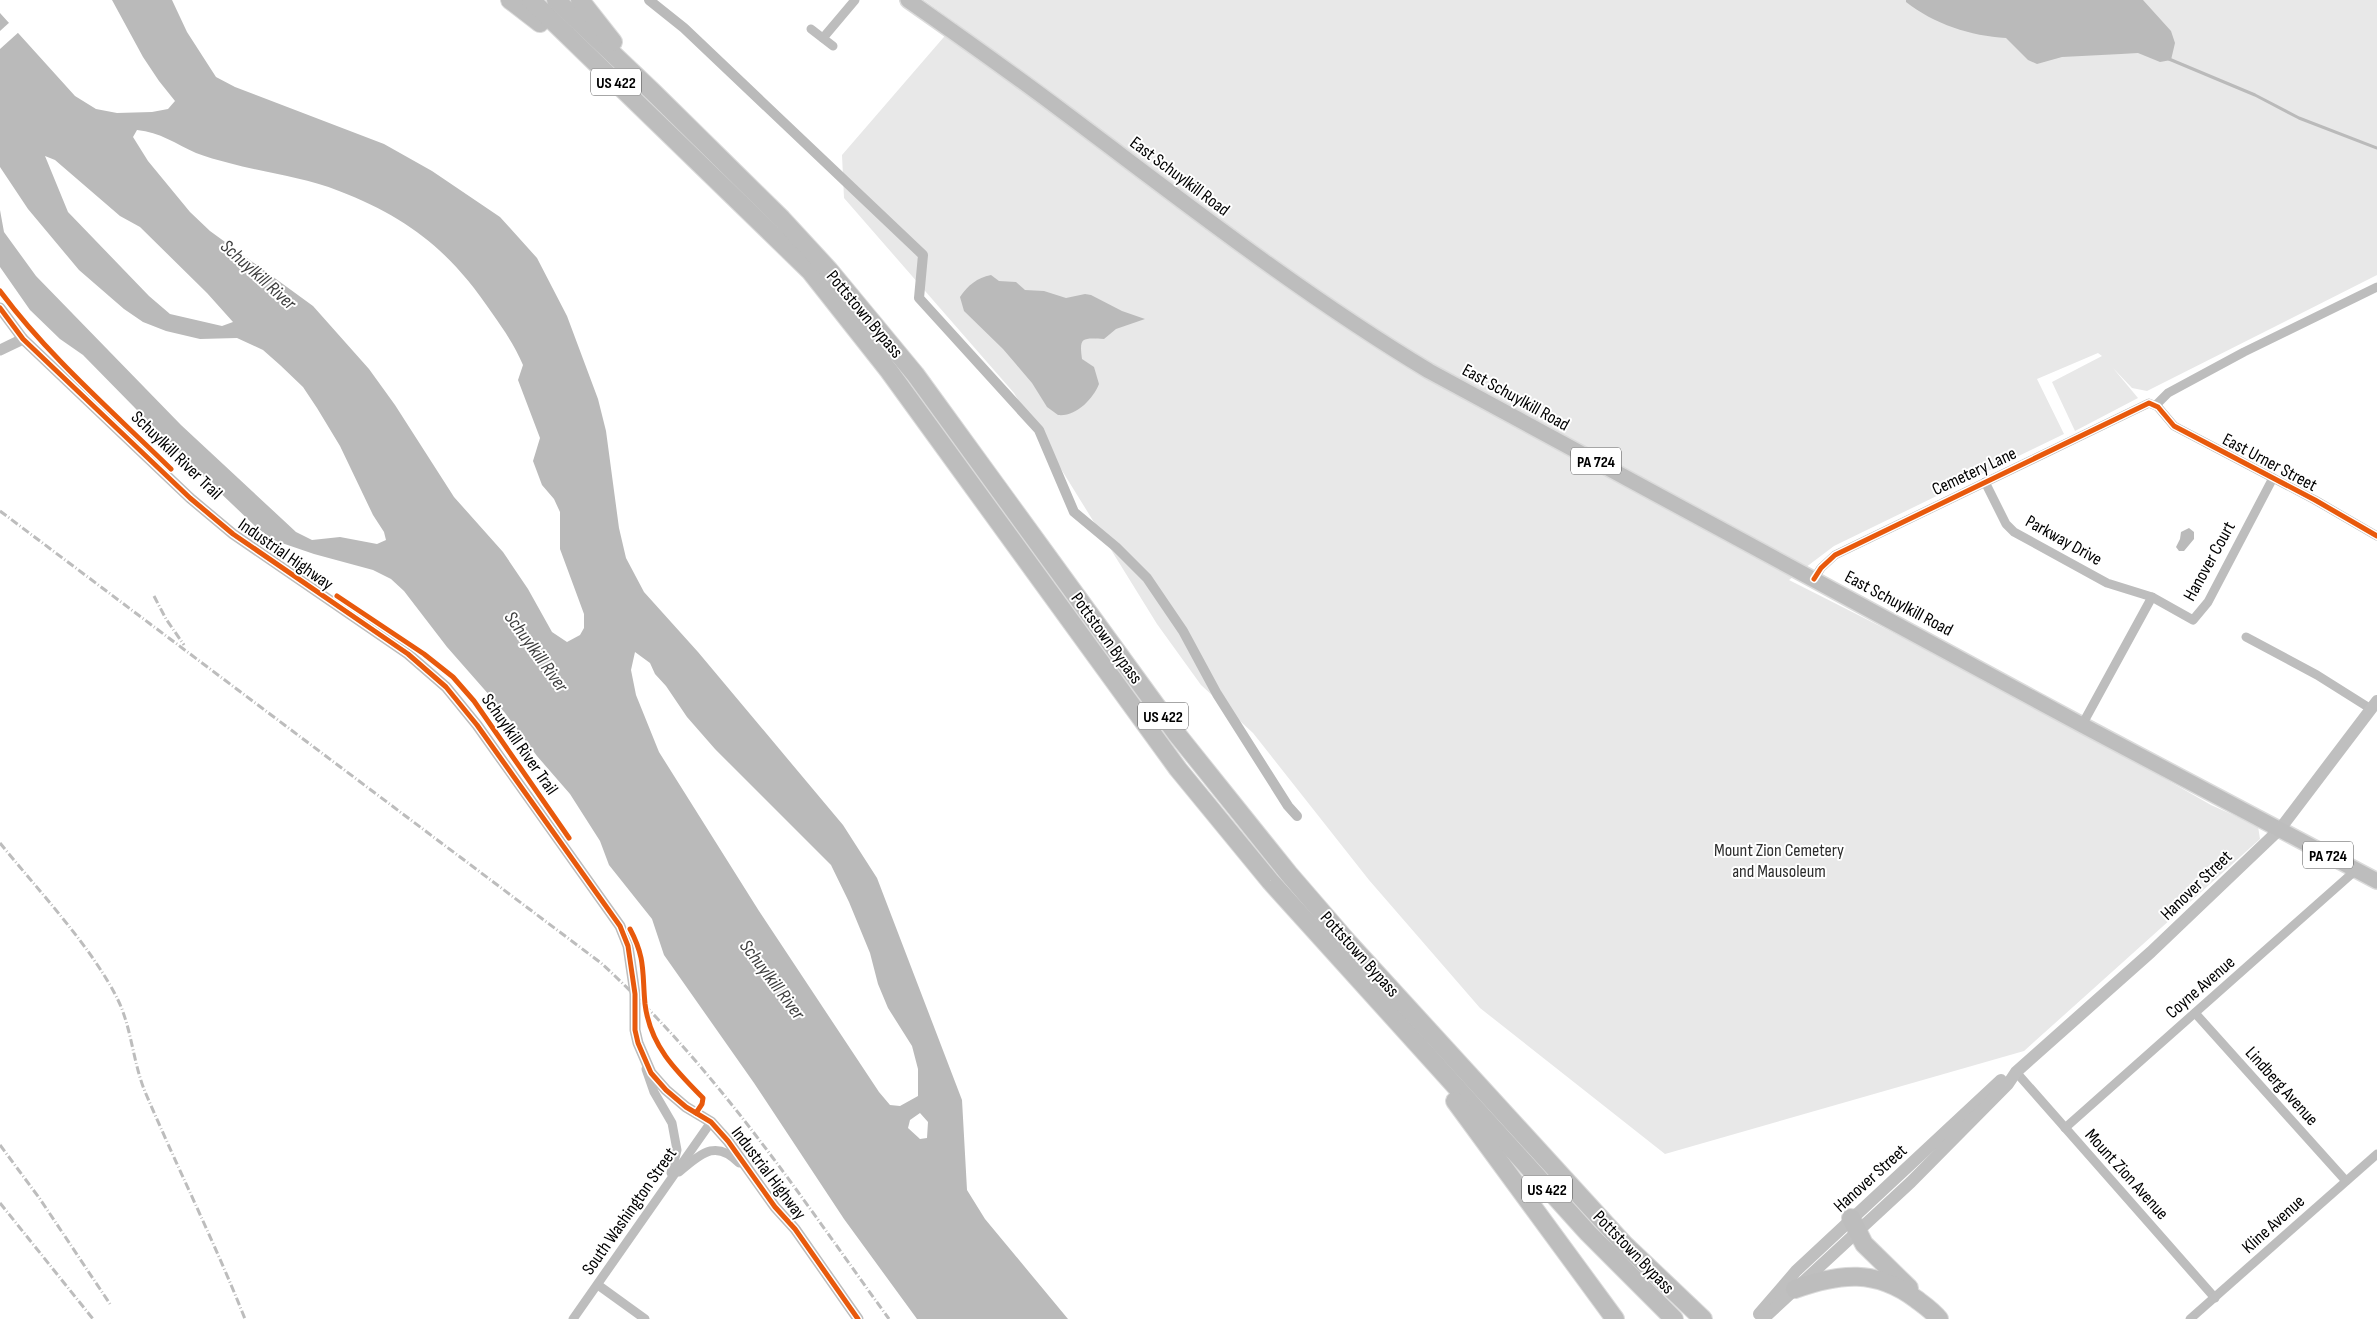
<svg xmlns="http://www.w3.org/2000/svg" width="2377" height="1319" viewBox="0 0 2377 1319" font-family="'Sofia Sans Condensed',sans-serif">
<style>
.green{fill:#e8e8e8}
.water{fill:#bababa;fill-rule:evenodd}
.pier{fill:#fff}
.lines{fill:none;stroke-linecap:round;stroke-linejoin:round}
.stream{stroke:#bababa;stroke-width:3}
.canal{stroke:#bababa;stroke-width:10}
.primary-casing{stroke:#dbdbdb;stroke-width:18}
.motorway-casing{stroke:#dbdbdb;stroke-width:20}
.minor{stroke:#bdbdbd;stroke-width:9}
.tertiary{stroke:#bdbdbd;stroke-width:11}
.secondary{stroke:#bfbfbf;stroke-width:12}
.primary{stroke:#bdbdbd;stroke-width:15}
.motorway{stroke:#bdbdbd;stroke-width:18}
.rail{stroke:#bdbdbd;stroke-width:3;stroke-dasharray:8 2.5 1 2.5;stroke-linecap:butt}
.cycleway-casing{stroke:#fff;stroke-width:8}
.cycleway{stroke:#e8590c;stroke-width:5}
.labels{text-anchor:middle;stroke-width:4;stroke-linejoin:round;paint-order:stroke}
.shield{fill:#fff;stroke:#4c4c4c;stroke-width:1}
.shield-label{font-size:16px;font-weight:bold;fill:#000}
.street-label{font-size:18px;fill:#000;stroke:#fff}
.park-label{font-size:18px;fill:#2d2d2d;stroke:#fff}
.water-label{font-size:19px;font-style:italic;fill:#3e3e3e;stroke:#fff}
</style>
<rect width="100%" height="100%" fill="#fff"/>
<!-- green -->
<path class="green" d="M924 0H2377V275L2147 391 2132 388 2113 368 2138 398 2075 431 2052 382 2102 356 2098 353 2037 379 2064 434 1834 546 1789 580 2034 704 2211 805 2258 826 2260 839 2024 1051 1665 1154 1480 1008 1369 880 1253 733 1201 685 1157 624 1014 393 844 198 842 155 956 23Z"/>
<!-- water -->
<g class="water">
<path d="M112 0H172L187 32 216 77 235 87 384 144 432 171 500 217 537 258 567 316 598 399 606 431 619 528 626 558 644 592 698 652 843 825 877 878 962 1100 967 1190 985 1219 1068 1319H917L844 1219 754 1083 664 955 652 919 609 865 600 841 570 794 537 756 505 713 447 647 404 591 391 579 373 570 314 554 273 540 255 526 187 461 83 355 60 339 30 310 0 267V210L4 232 36 276 181 425 296 532 312 540 340 537 377 544 386 540 384 532 373 515 340 446 317 408 303 387 280 365 263 350 237 338 200 339 166 331 143 322 124 309 79 270 28 209 0 167V13L75 96 96 109 117 113 152 112 168 109 175 101 159 81 143 57ZM137 130C160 132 176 144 196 153 206 157 218 160 229 163 265 173 303 177 339 191 409 218 450 251 492 313 504 330 515 346 523 365L518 380 540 438 533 461 542 485 554 499 560 512V549L584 614V628L580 635 567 642 552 632 528 589 503 552 454 497 395 405 369 369 313 306 210 231 190 212 148 161 133 137ZM45 156 55 160 120 216 140 227 207 293 233 322 222 326 170 314 149 296 68 212ZM635 652 650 663 655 674 666 686 687 717 715 749 831 865 849 902 870 953 878 984 888 1008 912 1046 918 1069V1096L900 1106 890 1105 879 1092 759 911 659 752 636 695 631 670ZM920 1113 928 1122 927 1138 920 1139 908 1128 910 1120Z"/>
<path d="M1906 0H2143L2171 31 2175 43 2171 60 2160 62 2138 53 2121 54 2062 57 2037 64 2028 60 2006 38C1971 36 1934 24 1906 2Z"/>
<path d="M991 275 999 281 1016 282 1025 290 1044 291 1066 298 1085 294 1091 295 1122 311 1145 319 1116 329 1104 339C1082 338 1079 337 1082 359L1094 367 1099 384C1093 399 1076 417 1058 415L1047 407 1032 383 1003 349 964 311 960 297C968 285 977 278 991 275Z"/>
<path d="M2189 528 2194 532V539L2184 551H2179L2176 547 2180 539 2181 532Z"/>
</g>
<!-- pier -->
<path class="pier" d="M11 21 20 31 0 49V31Z"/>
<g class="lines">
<!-- stream -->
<path class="stream" d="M2169 59 2255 95 2299 118 2377 148"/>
<!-- canal -->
<path class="canal" d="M649 0 684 28 923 255 919 298 1039 430 1074 512 1116 547 1147 578 1183 631 1217 694 1288 806 1297 816"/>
<!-- primary casing -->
<g class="primary-casing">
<path id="primary" d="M908 0C961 37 1013 74 1065 113 1184 202 1301 294 1429 371L2082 725 2377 881"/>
</g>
<!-- motorway casing -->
<g class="motorway-casing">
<g id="motorway">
<path d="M510 0 540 23"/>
<path d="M531 0 810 271 889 371 1178 769 1270 881 1588 1233 1674 1319"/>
<path d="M556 0 652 91 782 219 829 270 915 374 1176 733 1289 874 1346 940 1624 1244 1703 1319"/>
<path d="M580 0 613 42"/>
<path d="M1455 1101 1615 1319"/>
<path d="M1851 1218 1864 1244 1909 1288"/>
<path d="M1795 1289C1840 1273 1876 1269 1916 1299 1924 1305 1933 1311 1939 1319"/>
</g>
</g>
<!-- minor -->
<g class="minor">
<path d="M811 29 833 46"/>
<path d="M823 38 855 0"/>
<path d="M2156 405 2168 393 2244 352 2377 287"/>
<path d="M1985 482 2006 524 2014 532 2107 583 2152 597"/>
<path d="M1814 579 1821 568 1835 555 2149 403 2158 407 2174 426 2315 500 2377 536"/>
<path d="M2246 637 2317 675 2371 709"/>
<path d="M2082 725 2152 597 2193 620 2208 602 2273 478"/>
<path d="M2195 1013 2346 1181"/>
<path d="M646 1069 654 1092 672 1123 677 1150 671 1173"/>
<path d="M2016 1072 2215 1298"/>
<path d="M2065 1128 2356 870"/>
<path d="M679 1172C700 1155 715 1138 739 1163"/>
<path d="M598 1285 645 1319"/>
<path d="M573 1319 711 1122"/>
<path d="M2190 1319 2377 1154"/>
</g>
<!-- tertiary -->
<g class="tertiary">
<path d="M0 308 23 339 190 498 233 534 408 654 446 687 477 725 620 926 628 946 635 994V1030L638 1043 651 1073 666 1090 686 1107 711 1122 728 1141 775 1207 795 1229 858 1319"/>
<path d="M0 350 23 339"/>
</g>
<!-- secondary -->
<g class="secondary">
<path d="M1759 1314 1796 1271 2001 1080"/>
<path d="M1763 1319 1911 1182 2008 1084 2016 1072 2151 952 2280 829 2377 701"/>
</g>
<!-- primary -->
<use href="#primary" class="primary"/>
<!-- motorway -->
<use href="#motorway" class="motorway"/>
<!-- rail -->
<g class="rail">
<path d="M0 511 601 963C717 1069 798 1193 889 1319"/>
<path d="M154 596 166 619 184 645"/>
<path d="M0 843C37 889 92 947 118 1000 132 1029 133 1064 146 1094 178 1169 215 1243 245 1319"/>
<path d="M0 1145 40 1199 110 1304"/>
<path d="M0 1203 93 1319"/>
</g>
<!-- cycleway casing -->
<g class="cycleway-casing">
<g id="cycleway">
<path d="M0 291C49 357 112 411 171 469"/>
<path d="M0 308 23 339 190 498 233 534 408 654 446 687 477 725 620 926 628 946 635 994V1030L638 1043 651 1073 666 1090 686 1107 711 1122 728 1141 775 1207 795 1229 858 1319"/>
<path d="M1814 579 1821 568 1835 555 2149 403 2158 407 2174 426 2315 500 2377 536"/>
<path d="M337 596 424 654 453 677 474 701 569 838"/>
<path d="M630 929C646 959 642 973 645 1004 650 1045 675 1070 703 1098L702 1104 696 1113"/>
</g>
</g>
<!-- cycleway -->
<use href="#cycleway" class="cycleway"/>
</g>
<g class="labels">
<!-- shield labels -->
<g class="shield">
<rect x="591" y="68.5" width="50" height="27" rx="4"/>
<rect x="1571" y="447.5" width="50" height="27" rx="4"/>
<rect x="1138" y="702.5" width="50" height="27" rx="4"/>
<rect x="2303" y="841.5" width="50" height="27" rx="4"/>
<rect x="1522" y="1175.5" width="50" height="27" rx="4"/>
</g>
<g class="shield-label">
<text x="616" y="88">US 422</text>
<text x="1596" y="467">PA 724</text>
<text x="1163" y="722">US 422</text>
<text x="2328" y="861">PA 724</text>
<text x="1547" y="1195">US 422</text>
</g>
<!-- street labels -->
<g class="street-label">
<text transform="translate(1180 176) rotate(37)" y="6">East Schuylkill Road</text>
<text transform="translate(865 314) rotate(50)" y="6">Pottstown Bypass</text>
<text transform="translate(1516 397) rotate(29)" y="6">East Schuylkill Road</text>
<text transform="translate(177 455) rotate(44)" y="6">Schuylkill River Trail</text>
<text transform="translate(2270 462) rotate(28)" y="6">East Urner Street</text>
<text transform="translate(1974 471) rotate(-25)" y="6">Cemetery Lane</text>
<text transform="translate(2064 540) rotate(29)" y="6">Parkway Drive</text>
<text transform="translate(286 554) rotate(35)" y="6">Industrial Highway</text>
<text transform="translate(2209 561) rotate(-61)" y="6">Hanover Court</text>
<text transform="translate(1899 603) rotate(28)" y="6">East Schuylkill Road</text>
<text transform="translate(1107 638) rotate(54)" y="6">Pottstown Bypass</text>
<text transform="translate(520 744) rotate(55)" y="6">Schuylkill River Trail</text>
<text transform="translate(2196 885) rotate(-44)" y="6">Hanover Street</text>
<text transform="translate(1360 954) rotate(48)" y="6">Pottstown Bypass</text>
<text transform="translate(2200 987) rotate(-41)" y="6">Coyne Avenue</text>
<text transform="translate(2282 1086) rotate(48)" y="6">Lindberg Avenue</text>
<text transform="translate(769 1173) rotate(53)" y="6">Industrial Highway</text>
<text transform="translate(2127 1174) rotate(48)" y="6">Mount Zion Avenue</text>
<text transform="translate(1870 1178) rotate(-42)" y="6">Hanover Street</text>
<text transform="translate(629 1211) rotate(-55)" y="6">South Washington Street</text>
<text transform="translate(2273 1224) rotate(-42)" y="6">Kline Avenue</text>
<text transform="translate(1634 1252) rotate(46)" y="6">Pottstown Bypass</text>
</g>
<!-- park labels -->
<g class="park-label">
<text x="1779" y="856">Mount Zion Cemetery<tspan x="1779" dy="21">and Mausoleum</tspan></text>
</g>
<!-- water labels -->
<g class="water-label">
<text transform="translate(259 274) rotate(42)" y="7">Schuylkill River</text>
<text transform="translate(537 651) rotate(54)" y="7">Schuylkill River</text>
<text transform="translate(773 979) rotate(53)" y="7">Schuylkill River</text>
</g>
</g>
</svg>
